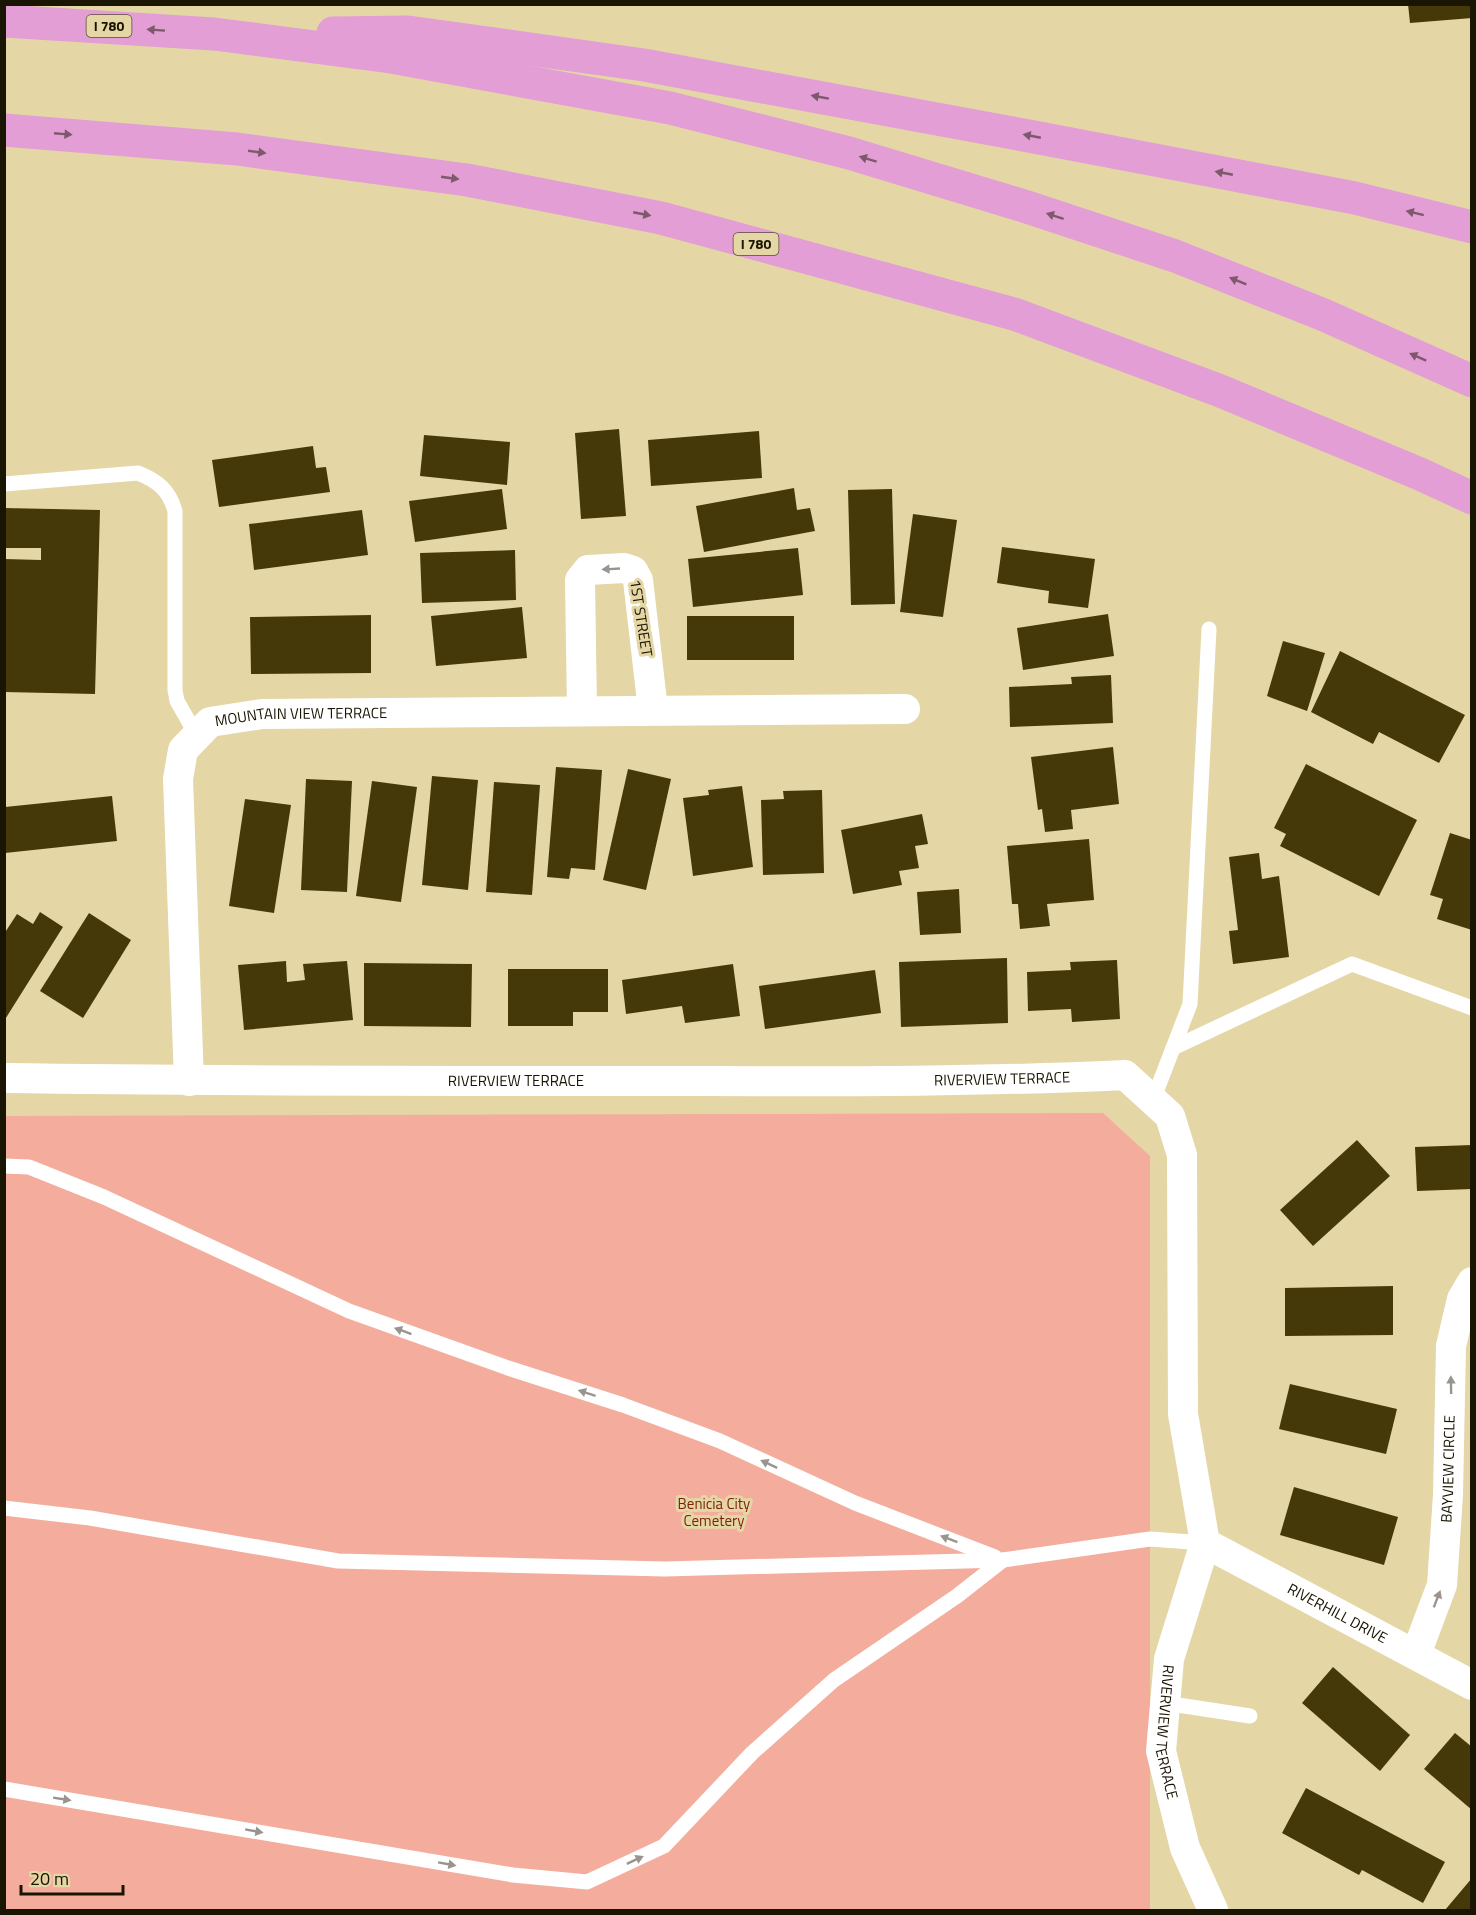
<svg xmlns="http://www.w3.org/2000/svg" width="1476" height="1915" viewBox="0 0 1476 1915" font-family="'Titillium Web',sans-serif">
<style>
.green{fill:#f4ac9c}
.building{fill:#463909}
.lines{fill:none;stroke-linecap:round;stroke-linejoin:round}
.service{stroke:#fff;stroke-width:15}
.minor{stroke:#fff;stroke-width:30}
.motorway{stroke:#e29ed5;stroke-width:33}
.oneway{fill:#7e596c}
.oneway2{fill:#98958e}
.labels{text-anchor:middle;stroke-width:6;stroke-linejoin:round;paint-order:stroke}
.shield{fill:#e5d6a6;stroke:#574e34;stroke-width:1.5}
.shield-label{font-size:14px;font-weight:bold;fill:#1a1403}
.street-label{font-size:15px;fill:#1a1403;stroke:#e5d6a6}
.park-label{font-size:15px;fill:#7c1e09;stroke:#e5d6a6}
</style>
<rect width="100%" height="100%" fill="#e5d6a6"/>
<!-- green -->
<path class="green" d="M1103 1113 1150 1156V1910H5L4 1116Z"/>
<!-- building -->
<g class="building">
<path d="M1408 4H1472V18L1410 23Z"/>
<path d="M619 429 626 516 581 519 575 433Z"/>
<path d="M759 431 762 478 651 486 648 440Z"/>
<path d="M424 435 510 442 507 485 420 476Z"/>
<path d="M313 446 316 468 326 467 330 492 219 507 212 460Z"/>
<path d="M794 488 797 510 810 508 815 531 704 552 696 506Z"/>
<path d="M502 489 507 529 415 542 409 501Z"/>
<path d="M892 489 895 604 851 605 848 490Z"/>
<path d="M4 508 100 510 95 694 4 692V559L41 560V548H4Z"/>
<path d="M362 510 368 555 254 570 249 524Z"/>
<path d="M913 514 957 520 943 617 900 612Z"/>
<path d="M1002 547 1095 559 1088 608 1048 603 1049 591 997 583Z"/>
<path d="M798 548 803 595 693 607 688 559Z"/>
<path d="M515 550 516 600 422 603 420 553Z"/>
<path d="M522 607 527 658 436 666 431 616Z"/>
<path d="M1108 614 1114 656 1023 670 1017 628Z"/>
<path d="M371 615V673L251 674 250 617Z"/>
<rect x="687" y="616" width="107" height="44"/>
<path d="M1283 641 1325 653 1307 711 1267 696Z"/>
<path d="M1340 651 1465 715 1439 763 1379 732 1373 744 1311 712Z"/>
<path d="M1111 675 1113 723 1010 727 1009 687 1072 684 1071 677Z"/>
<path d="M1113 747 1119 804 1071 810 1073 829 1045 832 1042 809 1038 810 1031 757Z"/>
<path d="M1306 764 1417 820 1379 896 1280 846 1286 834 1274 828Z"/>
<path d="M556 767 602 770 595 870 571 868 569 879 547 877Z"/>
<path d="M628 769 671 779 646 890 603 880Z"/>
<path d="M432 776 478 780 468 890 422 885Z"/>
<path d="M306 779 352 781 347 892 301 890Z"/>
<path d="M372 781 417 787 401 902 356 896Z"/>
<path d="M494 782 540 785 532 895 486 892Z"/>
<path d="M742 786 753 867 693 876 683 798 709 795 708 790Z"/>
<path d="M822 790 824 873 763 875 761 800 784 799 783 791Z"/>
<path d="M112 796 117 841 5 853V807Z"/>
<path d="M245 799 291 805 274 913 229 906Z"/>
<path d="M922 814 928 844 915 846 919 868 899 871 902 885 853 894 841 830Z"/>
<path d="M1450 833 1472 840V930L1437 919 1443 899 1430 895Z"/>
<path d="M1089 839 1094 900 1047 904 1050 926 1020 929 1018 904H1012L1007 846Z"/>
<path d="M1259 853 1262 879 1279 876 1289 957 1233 964 1229 931 1238 930 1229 857Z"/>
<path d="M959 889 961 933 920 935 917 892Z"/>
<path d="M40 912 63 927 4 1021V934L17 914 33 924Z"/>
<path d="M89 913 131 940 83 1018 40 991Z"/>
<path d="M1007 958 1008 1023 901 1027 899 962Z"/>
<path d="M1117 960 1120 1019 1072 1022 1071 1009 1028 1011 1027 972 1071 970 1070 962Z"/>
<path d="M286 961 287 982 305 980 303 964 347 961 353 1020 244 1030 238 965Z"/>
<path d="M364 963 472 964 471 1027 364 1026Z"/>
<path d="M733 964 740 1016 685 1023 682 1006 626 1014 622 980Z"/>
<path d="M508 969H608V1012H573V1026H508Z"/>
<path d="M875 970 881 1013 765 1029 759 986Z"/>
<path d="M1357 1140 1390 1176 1313 1246 1280 1210Z"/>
<path d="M1472 1145V1189L1417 1191 1415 1147Z"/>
<path d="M1393 1286V1335L1285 1336V1288Z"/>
<path d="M1290 1384 1397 1409 1386 1454 1279 1429Z"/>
<path d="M1294 1487 1398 1517 1384 1565 1280 1535Z"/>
<path d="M1333 1667 1410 1735 1380 1771 1302 1703Z"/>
<path d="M1455 1733 1472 1747V1810L1424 1769Z"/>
<path d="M1306 1788 1445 1862 1423 1903 1362 1870 1359 1875 1282 1833Z"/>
<path d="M1472 1878V1910H1445Z"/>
</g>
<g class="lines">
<!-- service -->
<g class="service">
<path d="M4 484 138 473C158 481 169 490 175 511V690L177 701 197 736"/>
<path d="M1173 1048 1352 964 1472 1008"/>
<path d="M1153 1100 1190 1004 1209 629"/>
<path d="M4 1166 29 1167 104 1197 349 1311 508 1368 623 1405 720 1441 855 1503 995 1557"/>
<path d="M4 1508 90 1518 338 1561 665 1569 1003 1560 1150 1539 1205 1543"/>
<path d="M1165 1703 1250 1716"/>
<path d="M4 1789 513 1875 587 1882 664 1846 752 1753 834 1680 957 1596 1003 1560"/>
</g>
<!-- minor -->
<g class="minor">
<path d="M582 710 580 580 588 570 624 568 633 571 638 580 653 710"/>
<path id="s1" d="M4 1078C211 1081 417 1081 624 1081 791 1081 958 1083 1125 1075L1170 1116 1182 1155 1183 1414 1205 1543 1169 1659 1161 1751 1185 1848 1213 1910"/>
<path id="s2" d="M189 1081 178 779 183 750 210 722 262 714 905 709"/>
<path id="s3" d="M1205 1543 1472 1685"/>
<path id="s4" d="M1416 1654 1442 1585 1448 1495 1451 1346 1462 1299 1472 1282"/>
</g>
<!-- motorway -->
<g class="motorway">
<path d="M4 21 214 34 391 57 670 108 849 153 1024 206 1175 256 1324 315 1472 381"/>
<path d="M333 33 408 32 644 65 1034 137 1355 198 1472 227"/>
<path d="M4 130 237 149 467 180 661 218 1014 314 1218 390 1420 474 1472 498"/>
</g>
</g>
<!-- one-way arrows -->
<defs><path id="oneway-solid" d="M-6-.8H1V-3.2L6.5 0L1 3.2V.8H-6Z" transform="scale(1.5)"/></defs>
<g class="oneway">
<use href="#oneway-solid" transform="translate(156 30) rotate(-176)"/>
<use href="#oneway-solid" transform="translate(820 97) rotate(-170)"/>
<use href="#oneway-solid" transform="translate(63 134) rotate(5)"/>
<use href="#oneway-solid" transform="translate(1032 136) rotate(-169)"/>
<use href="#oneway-solid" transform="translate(257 152) rotate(8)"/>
<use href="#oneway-solid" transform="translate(868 159) rotate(-163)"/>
<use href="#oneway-solid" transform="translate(1224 173) rotate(-169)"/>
<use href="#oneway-solid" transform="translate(450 178) rotate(8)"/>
<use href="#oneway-solid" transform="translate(1415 213) rotate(-166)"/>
<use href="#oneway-solid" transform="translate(642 214) rotate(11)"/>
<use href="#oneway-solid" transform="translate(1055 216) rotate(-162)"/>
<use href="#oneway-solid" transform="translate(1238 281) rotate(-158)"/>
<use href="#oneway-solid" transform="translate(1418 357) rotate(-156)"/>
</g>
<g class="oneway2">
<use href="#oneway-solid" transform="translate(611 569) rotate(177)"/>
<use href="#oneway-solid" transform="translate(403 1331) rotate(-160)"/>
<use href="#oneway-solid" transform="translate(1451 1385) rotate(-91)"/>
<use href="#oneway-solid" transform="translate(587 1393) rotate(-162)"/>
<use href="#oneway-solid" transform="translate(769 1464) rotate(-155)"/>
<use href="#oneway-solid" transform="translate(949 1539) rotate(-159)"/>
<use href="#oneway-solid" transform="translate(1437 1599) rotate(-69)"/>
<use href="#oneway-solid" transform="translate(62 1799) rotate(9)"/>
<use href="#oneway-solid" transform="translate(254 1831) rotate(10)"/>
<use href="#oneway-solid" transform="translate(635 1860) rotate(-25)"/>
<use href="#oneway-solid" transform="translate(447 1864) rotate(10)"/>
</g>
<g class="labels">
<!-- shield labels -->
<g class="shield">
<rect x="86.5" y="15" width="45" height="22" rx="4.5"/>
<rect x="733.5" y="233" width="45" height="22" rx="4.5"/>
</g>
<g class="shield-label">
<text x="109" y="31">I 780</text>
<text x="756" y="249">I 780</text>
</g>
<!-- street labels -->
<g class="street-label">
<text transform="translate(641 618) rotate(81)" y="5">1ST STREET</text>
<text dy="5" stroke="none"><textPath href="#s2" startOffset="462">MOUNTAIN VIEW TERRACE</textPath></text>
<text dy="5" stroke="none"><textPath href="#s1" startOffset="998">RIVERVIEW TERRACE</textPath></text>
<text dy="5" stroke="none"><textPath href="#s1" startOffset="512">RIVERVIEW TERRACE</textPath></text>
<text dy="5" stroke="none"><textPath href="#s4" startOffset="190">BAYVIEW CIRCLE</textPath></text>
<text dy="5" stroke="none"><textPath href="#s3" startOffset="150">RIVERHILL DRIVE</textPath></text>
<text dy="5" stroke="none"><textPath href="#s1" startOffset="1808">RIVERVIEW TERRACE</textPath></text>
</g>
<!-- park labels -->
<g class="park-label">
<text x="714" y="1509">Benicia City<tspan x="714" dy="17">Cemetery</tspan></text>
</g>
</g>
<!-- border -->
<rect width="1476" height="1915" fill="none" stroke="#1a1403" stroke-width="12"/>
<!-- scale -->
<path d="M21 1885v9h102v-9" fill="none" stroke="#1a1403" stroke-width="3"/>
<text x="30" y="1885" font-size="18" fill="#1a1403" stroke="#e5d6a6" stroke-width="4.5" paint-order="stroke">20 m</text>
</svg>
